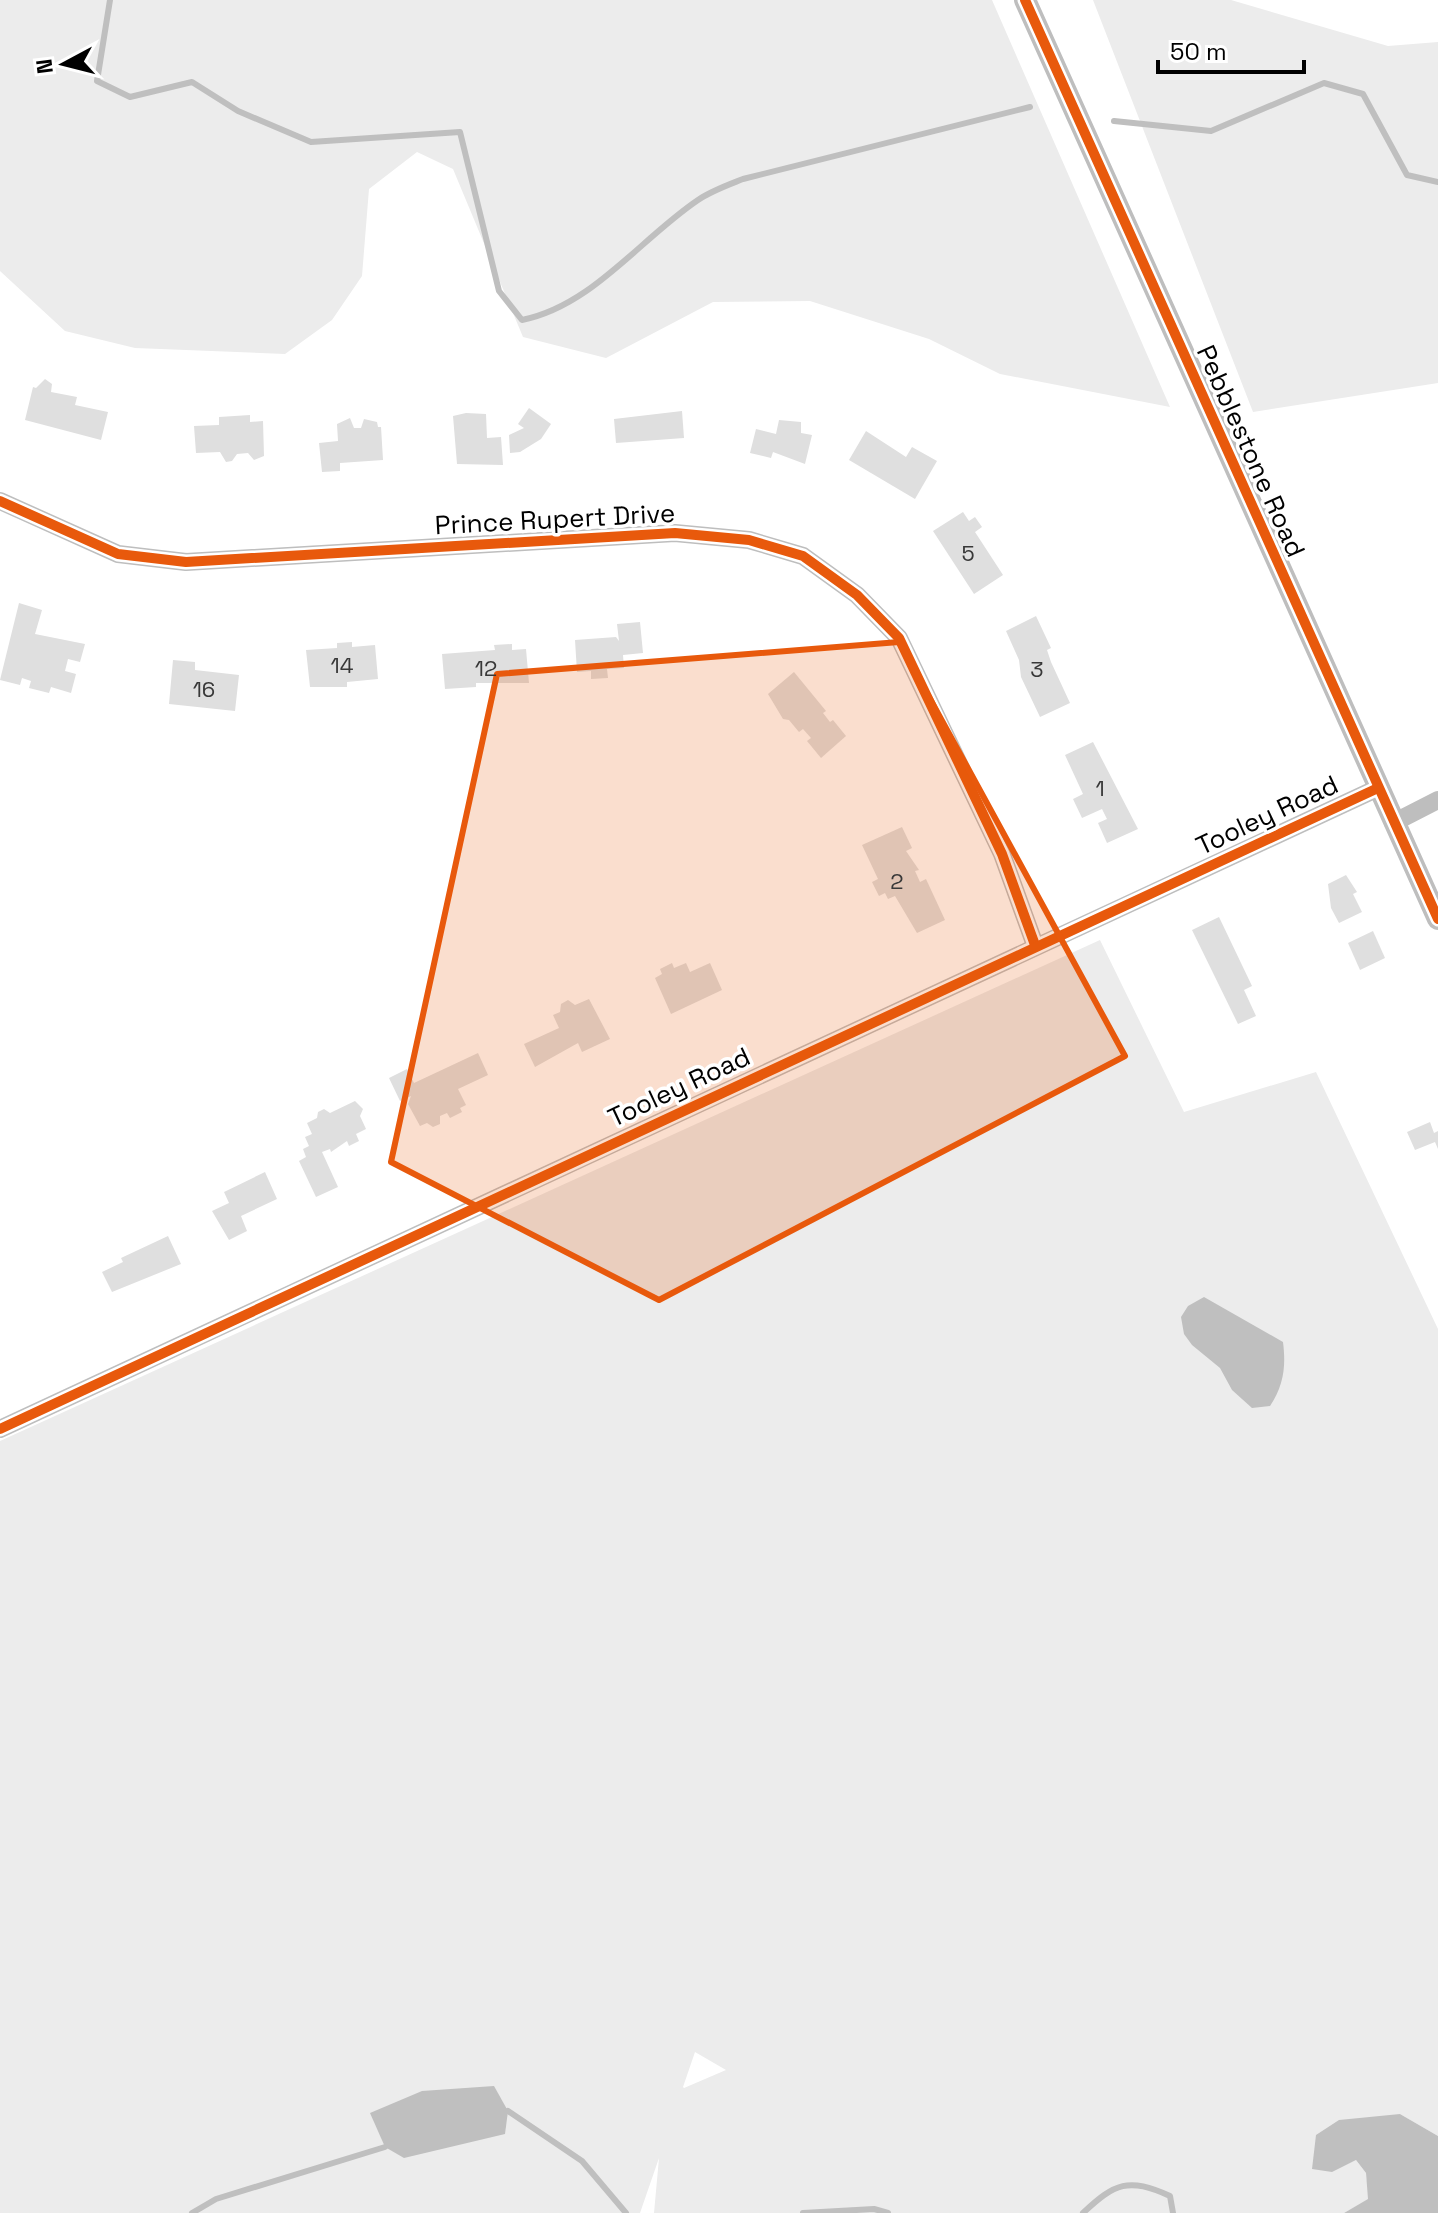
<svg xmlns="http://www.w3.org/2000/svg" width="1438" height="2213" viewBox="0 0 1438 2213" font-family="'Space Grotesk',sans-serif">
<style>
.green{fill:#ececec;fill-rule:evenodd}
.water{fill:#bfbfbf}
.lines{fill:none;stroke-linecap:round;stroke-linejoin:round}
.stream{stroke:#bfbfbf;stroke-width:6}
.building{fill:#dfdfdf}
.minor{stroke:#bebebe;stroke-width:18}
.tertiary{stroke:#bebebe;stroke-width:22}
.cycleway-casing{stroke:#fff;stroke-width:15}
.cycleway{stroke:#e8590c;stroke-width:10}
.marked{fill:#e8590c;fill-opacity:0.2;stroke:#e8590c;stroke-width:6;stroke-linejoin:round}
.labels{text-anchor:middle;stroke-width:7;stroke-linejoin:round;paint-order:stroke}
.number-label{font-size:22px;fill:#383838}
.street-label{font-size:26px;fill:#000;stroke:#fff}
</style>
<rect width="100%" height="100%" fill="#fff"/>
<!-- green -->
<g class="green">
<path d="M0 0H992L1170 407 1000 374 929 339 810 301 713 302 606 358 523 337 453 169 417 152 369 189 362 276 332 320 285 354 135 348 65 331 0 271Z"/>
<path d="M1093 0H1231L1388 46 1438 42V383L1253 412Z"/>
<path d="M1100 940 1184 1112 1316 1072 1438 1329V2136L1400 2114 1332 2171 1356 2160 1366 2173 1369 2199 1344 2213H654L659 2158 640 2213H0V1441ZM695 2052 726 2070 684 2088 683 2087Z"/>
</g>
<!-- water -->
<g class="water">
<path d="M1204 1297 1283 1342C1286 1366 1284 1385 1270 1406L1252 1408 1232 1390 1220 1368 1192 1345 1184 1334 1181 1317 1188 1306Z"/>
<path d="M494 2086 508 2111 505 2134 404 2158 385 2147 370 2113 422 2091Z"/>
<path d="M1400 2114 1438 2136V2213H1344L1368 2199 1366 2173 1356 2160 1332 2172 1312 2169 1316 2135 1339 2120Z"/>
</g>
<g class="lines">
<!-- stream -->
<g class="stream">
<path d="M110 0 97 81 130 97 192 82 238 111 311 142 460 132 499 291 522 320C592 306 640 239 698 200 711 191 728 185 743 179L1030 107"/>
<path d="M1114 121 1211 131 1324 83 1363 94 1407 175 1438 182"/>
<path d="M508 2111 582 2161 626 2213"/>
<path d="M192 2213 216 2199 385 2147"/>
<path d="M803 2213 874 2209 888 2213"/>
<path d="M1083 2213C1115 2183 1128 2177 1170 2196L1173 2213"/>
</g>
</g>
<!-- building -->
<g class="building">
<path d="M45 379 52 384 51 392 77 397 75 405 108 412 101 440 25 420 33 387 36 388Z"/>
<path d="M529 408 551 424 541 439 520 452 510 453 509 435 524 428 518 424Z"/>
<path d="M682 411 684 438 616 443 614 419Z"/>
<path d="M466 413 486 414 487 438 501 437 503 465 457 464 453 416Z"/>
<path d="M250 415V422L263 421 264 456 254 460 248 453 237 454 232 461 226 462 220 452 196 453 194 426 219 425V417Z"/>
<path d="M350 418 354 428H361L364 419 377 422 378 427H381L383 460 340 463V471L322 472 319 443 338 441 337 424Z"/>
<path d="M779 420 801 422V433L812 435 805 464 773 452 771 458 750 453 756 429 776 434Z"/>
<path d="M866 431 906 457 912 447 937 461 915 499 849 460Z"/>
<path d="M963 512 969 521 975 517 982 527 975 532 1003 575 974 594 933 531Z"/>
<path d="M19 603 42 610 35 634 85 644 80 662 68 659 65 671 76 674 71 693 51 687 49 693 29 688 31 681 22 678 20 685 0 680Z"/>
<path d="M1036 616 1051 648 1047 650 1051 662 1070 703 1040 717 1021 677 1019 660 1006 631Z"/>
<path d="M640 622 643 653 623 655 624 668 607 669 608 678 591 679V671L577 672 575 640 616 637 619 641 617 624Z"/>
<path d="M352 642V647L375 645 378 679 347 682V687H310L306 650 337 648V643Z"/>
<path d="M512 644V650L526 649 529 683H476V687L445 689 442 654 495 650 494 645Z"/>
<path d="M173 660 195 662V670L239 675 235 711 169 704Z"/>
<path d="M794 672 826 711 823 713 830 722 833 720 846 736 821 758 807 741 811 738 803 729 799 732 789 720 783 719 768 694Z"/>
<path d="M1093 742 1138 829 1107 843 1098 823 1107 819 1102 809 1082 818 1073 799 1083 794 1065 755Z"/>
<path d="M902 827 912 848 906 851 919 870 915 871 920 882 926 879 945 920 917 933 895 896 888 899 885 893 879 896 872 882 878 879 862 845Z"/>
<path d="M1346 875 1357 892 1353 894 1362 912 1339 923 1331 908 1328 884Z"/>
<path d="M1219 917 1252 986 1244 990 1256 1016 1238 1024 1192 930Z"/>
<path d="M1373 931 1385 958 1360 970 1348 943Z"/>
<path d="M672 963 674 968 686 963 690 972 710 963 722 990 671 1014 655 978 662 974 660 969Z"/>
<path d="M589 999 610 1039 582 1052 578 1043 535 1067 524 1044 559 1028 553 1015 560 1012 561 1004 568 1000 575 1005Z"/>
<path d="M478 1053 488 1075 458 1089 466 1105 460 1108 462 1112 450 1118 447 1113 440 1116V1124L433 1127 427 1123 420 1126 408 1104 411 1096 400 1101 389 1078 407 1069 414 1083Z"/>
<path d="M355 1101 363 1109 360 1116 366 1129 356 1134 359 1141 349 1146 347 1141 331 1152 330 1149 322 1152 338 1187 316 1197 299 1161 306 1157 303 1149 309 1146 305 1137 312 1134 307 1123 317 1118 318 1112 324 1109 330 1113Z"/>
<path d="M1430 1122 1434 1133 1438 1131V1149L1435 1142 1415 1150 1407 1132Z"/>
<path d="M265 1172 277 1199 241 1216 247 1231 229 1240 212 1211 229 1203 224 1192Z"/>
<path d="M168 1236 181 1264 112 1292 102 1272 123 1262 121 1258Z"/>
</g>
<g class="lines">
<!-- minor -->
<g class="minor">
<path d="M0 501 118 554 186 562 675 533 749 540 803 556 857 595 899 638 1002 854 1035 945"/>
<path d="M1393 823 1438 800"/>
<path d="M0 1429 1378 788"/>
</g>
<!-- tertiary -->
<path class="tertiary" d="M1025 0 1438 919"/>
<!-- cycleway casing -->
<g class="cycleway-casing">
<g id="cycleway">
<path d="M1025 0 1438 919"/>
<path d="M0 501 118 554 186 562 675 533 749 540 803 556 857 595 899 638 1002 854 1035 945"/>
<path d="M0 1429 1378 788"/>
</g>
</g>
<!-- cycleway -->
<use href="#cycleway" class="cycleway"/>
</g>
<!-- marked area -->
<path class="marked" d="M899 642 1125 1056 659 1300 391 1162 497 674Z"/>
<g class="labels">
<!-- number labels -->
<g class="number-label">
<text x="968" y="561">5</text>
<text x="342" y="673">14</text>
<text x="486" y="676">12</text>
<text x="1037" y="677">3</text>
<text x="204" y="697">16</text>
<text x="1100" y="796">1</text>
<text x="897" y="889">2</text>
</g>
<!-- street labels -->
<g class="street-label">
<text transform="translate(1251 451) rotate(66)" y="9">Pebblestone Road</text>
<text transform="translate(555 519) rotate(-3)" y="9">Prince Rupert Drive</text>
<text transform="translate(1267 815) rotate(-25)" y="9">Tooley Road</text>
<text transform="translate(679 1087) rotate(-25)" y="9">Tooley Road</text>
</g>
</g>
<!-- north arrow -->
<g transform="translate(64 64) rotate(263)" stroke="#ffffff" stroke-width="6" paint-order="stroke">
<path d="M0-6L14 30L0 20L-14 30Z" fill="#000000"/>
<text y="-12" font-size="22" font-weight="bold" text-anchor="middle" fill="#000000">N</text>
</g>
<!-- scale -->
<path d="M1158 60v12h146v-12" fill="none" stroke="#000000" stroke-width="4"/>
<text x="1170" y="60" font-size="24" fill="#000000" stroke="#ffffff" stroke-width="6" paint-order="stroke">50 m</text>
</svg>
